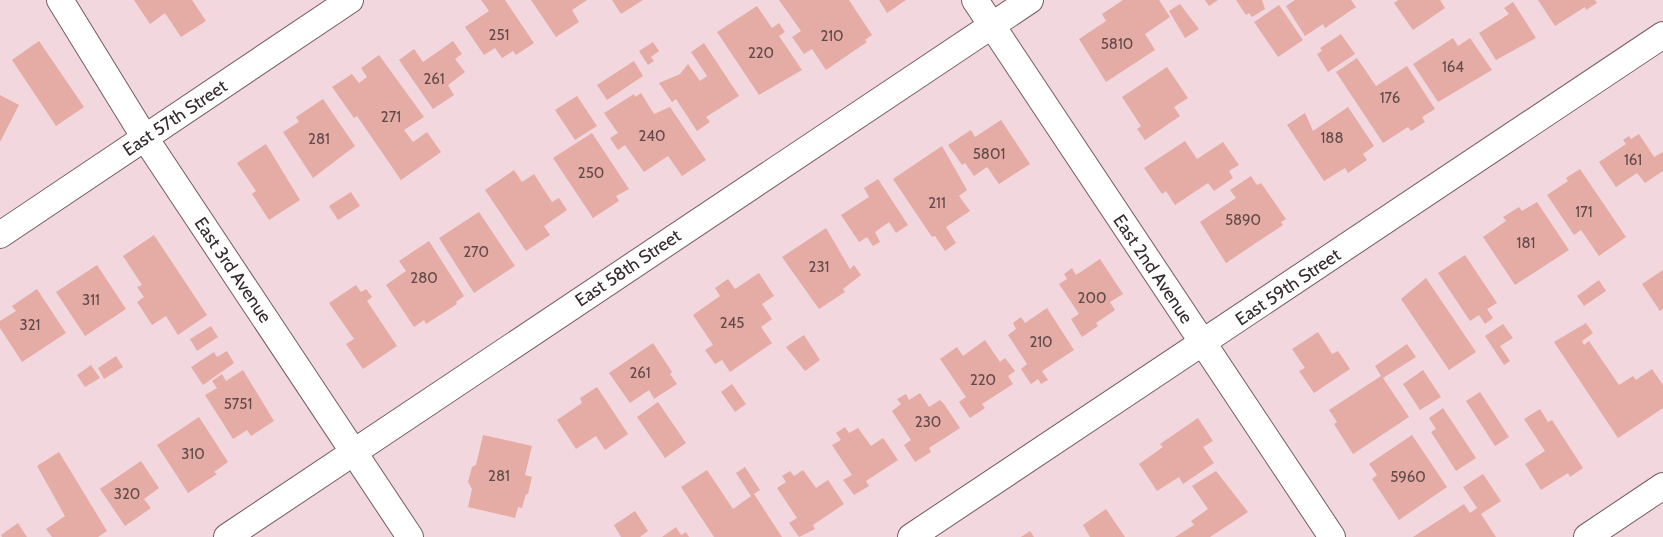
<svg xmlns="http://www.w3.org/2000/svg" width="1663" height="537" viewBox="0 0 1663 537" font-family="Cabin,sans-serif">
<style>
.building{fill:#e5aba5}
.lines{fill:none;stroke-linecap:round;stroke-linejoin:round}
.street-casing{stroke:#735c62;stroke-width:28}
.street{stroke:#fff;stroke-width:26}
.labels{text-anchor:middle;stroke-width:4.5;stroke-linejoin:round;paint-order:stroke}
.number-label{font-size:15px;fill:#604a4a}
.street-label{font-size:18px;fill:#342a2c;stroke:#fff}
</style>
<rect width="100%" height="100%" fill="#f2d8de"/>
<!-- building -->
<g class="building">
<path d="M134 0H192L206 21 181 37 165 13 150 24Z"/>
<path d="M481 0H505L534 43 516 55 513 51 502 58 495 48 484 55 465 27 489 11Z"/>
<path d="M531 0H587L572 10 579 22 556 37Z"/>
<path d="M612 0H643L621 14Z"/>
<path d="M779 0H849L872 35 865 40 867 42 826 70 812 49 804 54 792 37 801 31Z"/>
<path d="M879 0H906L887 13Z"/>
<path d="M1123 0H1159L1170 17 1145 34 1155 50 1106 82 1079 39 1106 21 1102 14Z"/>
<path d="M1205 0H1218L1209 6Z"/>
<path d="M1236 0H1262L1265 9 1252 17 1249 13 1246 15Z"/>
<path d="M1295 0H1351L1356 7 1325 28 1323 24 1305 36 1286 6Z"/>
<path d="M1398 0H1440L1445 8 1413 30 1394 3Z"/>
<path d="M1538 0H1595L1597 3 1586 10 1585 7 1555 26Z"/>
<path d="M1513 2 1536 38 1496 60 1479 33 1509 14 1504 8Z"/>
<path d="M1180 4 1199 29 1185 38 1169 11Z"/>
<path d="M1279 5 1303 40 1278 57 1254 22Z"/>
<path d="M757 6 772 28 779 23 785 32 779 36 802 70 759 95 717 32Z"/>
<path d="M1341 34 1355 54 1328 72 1317 54 1322 51 1320 48Z"/>
<path d="M1453 38 1458 46 1470 38 1492 70 1438 102 1413 64Z"/>
<path d="M39 41 84 107 56 126 12 60Z"/>
<path d="M453 41 462 54 455 59 465 72 448 85 454 95 433 109 399 60 414 49 423 62Z"/>
<path d="M653 42 659 51 651 57 654 61 648 65 639 51Z"/>
<path d="M704 43 739 96 706 117 710 122 697 131 676 99 672 102 659 83 680 74 688 64 700 81 707 76 691 52Z"/>
<path d="M379 55 424 117 404 130 413 142 427 132 441 152 401 180 357 116 354 118 332 87 352 74 359 83 367 77 361 68Z"/>
<path d="M1357 58 1376 86 1407 66 1435 109 1422 117 1425 122 1411 131 1408 127 1383 143 1336 72Z"/>
<path d="M634 61 643 76 607 100 597 85Z"/>
<path d="M1167 67 1188 98 1174 107 1180 116 1145 140 1137 129 1141 126 1122 97Z"/>
<path d="M641 93 654 114 670 107 706 160 682 176 668 156 644 172 625 145 618 150 610 138 618 133 604 113 634 94 635 97Z"/>
<path d="M0 95 19 105 0 142Z"/>
<path d="M577 96 597 126 575 140 555 110Z"/>
<path d="M323 99 355 146 313 178 283 132 299 122 296 117Z"/>
<path d="M1348 107 1374 146 1363 154 1367 160 1348 173 1345 168 1324 181 1287 125 1305 113 1313 131Z"/>
<path d="M1001 120 1030 164 999 184 987 167 974 176 965 163 962 165 948 145 971 130 975 137Z"/>
<path d="M592 133 629 189 616 196 619 201 593 218 553 158Z"/>
<path d="M1639 134 1654 157 1663 152V171L1645 183 1637 173 1616 187 1599 162 1626 144 1623 140 1629 136 1631 139Z"/>
<path d="M1185 141 1197 159 1223 142 1239 165 1229 171 1233 178 1214 191 1208 183 1175 205 1166 191 1162 194 1144 168Z"/>
<path d="M266 144 300 200 269 220 252 194 256 191 237 163Z"/>
<path d="M942 146 967 190 959 196 970 211 946 227 956 243 945 251 935 236 932 237 893 179Z"/>
<path d="M1580 169 1626 237 1599 256 1581 230 1574 235 1547 195 1568 181 1566 178Z"/>
<path d="M514 170 522 182 534 174 552 202 559 198 567 210 544 226 550 235 526 251 485 190Z"/>
<path d="M1251 176 1257 185 1261 183 1286 219 1281 222 1283 225 1226 263 1200 222 1236 198 1230 190Z"/>
<path d="M878 179 908 225 896 233 889 222 875 232 880 242 873 246 867 237 859 242 841 215 869 197 864 188Z"/>
<path d="M351 192 360 206 338 220 329 206Z"/>
<path d="M1537 202 1569 250 1515 285 1483 237 1506 221 1503 217 1519 207 1522 211Z"/>
<path d="M479 212 515 266 474 293 439 238Z"/>
<path d="M826 228 850 269 854 265 861 275 843 289 845 292 819 309 782 257Z"/>
<path d="M154 235 207 315 178 335 166 316 152 325 137 302 144 297 137 287 142 285 123 256Z"/>
<path d="M429 241 464 296 456 302 457 304 426 324 424 320 414 327 386 285 406 271 399 261Z"/>
<path d="M1465 255 1497 303 1487 309 1493 318 1485 324 1479 315 1470 321 1438 273Z"/>
<path d="M1100 259 1123 294 1110 302 1115 310 1096 323 1098 326 1082 337 1071 319 1079 314 1059 284 1067 279 1064 274 1072 268 1076 275Z"/>
<path d="M97 265 126 309 85 336 56 292Z"/>
<path d="M1663 270V309L1660 311 1642 284Z"/>
<path d="M759 273 774 296 762 304 772 319 761 327 772 343 730 372 722 360 715 364 705 350 713 345 693 315 720 296 715 288 728 279 735 289Z"/>
<path d="M1426 278 1476 352 1449 370 1401 299Z"/>
<path d="M1599 280 1606 291 1584 306 1577 296Z"/>
<path d="M356 285 361 292 366 289 372 297 367 301 397 346 363 369 346 344 354 339 329 303Z"/>
<path d="M37 289 66 333 22 362 0 328V321L16 311 12 306Z"/>
<path d="M1047 308 1074 350 1042 371 1048 380 1041 384 1038 379 1031 384 1021 369 1027 364 1008 335 1016 329 1013 323 1021 317 1025 323Z"/>
<path d="M1586 323 1593 333 1582 341 1584 345 1589 341 1619 385 1633 376 1636 380 1652 369 1663 385V408L1618 438 1554 342Z"/>
<path d="M1503 324 1513 338 1500 346 1510 361 1504 365 1485 336Z"/>
<path d="M211 326 218 337 197 351 190 339Z"/>
<path d="M1318 332 1332 354 1338 351 1350 369 1314 393 1299 371 1305 368 1292 349Z"/>
<path d="M804 335 820 360 805 371 786 347Z"/>
<path d="M985 340 1000 362 1005 358 1015 371 1008 376 1013 384 982 404 985 408 970 418 959 402 966 397 940 359 957 347 963 356Z"/>
<path d="M653 343 672 372 670 374 677 384 654 399 649 390 630 403 609 373Z"/>
<path d="M1407 344 1416 357 1383 378 1409 417 1353 454 1334 424 1337 422 1329 410 1381 376 1375 366Z"/>
<path d="M227 351 234 363 203 385 191 367 214 352 217 357Z"/>
<path d="M116 356 123 367 104 379 98 368Z"/>
<path d="M91 365 100 378 85 387 77 375Z"/>
<path d="M243 370 274 421 251 436 247 430 233 439 205 395 217 388 212 381 222 374 226 381Z"/>
<path d="M1423 370 1441 397 1420 410 1403 384Z"/>
<path d="M732 384 746 404 735 412 721 392Z"/>
<path d="M597 387 628 434 605 450 596 436 576 449 557 420 582 403 580 398Z"/>
<path d="M1480 392 1509 437 1495 446 1466 401Z"/>
<path d="M920 393 929 407 940 400 944 404 960 428 929 448 931 452 915 462 904 445 911 440 892 411 901 404 897 399 906 394 909 400Z"/>
<path d="M658 402 686 443 665 458 637 417Z"/>
<path d="M1443 408 1476 458 1456 471 1431 432 1436 429 1429 418Z"/>
<path d="M1540 409 1548 422 1552 420 1583 468 1570 477 1568 473 1541 490 1525 464 1545 451 1524 419Z"/>
<path d="M199 417 228 462 214 472 217 474 188 493 157 445Z"/>
<path d="M1198 418 1213 441 1203 447 1214 463 1183 484 1179 477 1157 491 1139 464 1163 447 1160 444Z"/>
<path d="M845 427 849 433 858 428 871 446 883 438 898 460 866 481 869 486 854 495 843 480 852 475 832 445 841 440 836 433Z"/>
<path d="M483 435 532 446 525 475 532 477 528 494H526L522 508 518 507 515 518 468 507 472 489 468 482 472 467 476 465Z"/>
<path d="M1412 435 1447 487 1399 520 1372 479 1377 475 1369 464Z"/>
<path d="M59 452 107 531 98 537H52L46 529 65 516 37 466Z"/>
<path d="M141 461 159 488 144 499 151 508 125 526 100 489Z"/>
<path d="M745 467 760 490 754 494 782 537H714L681 487 707 470 733 509 751 496 736 473Z"/>
<path d="M803 470 816 488 828 480 844 504 813 525 815 529 799 537 789 523 797 518 777 488 786 482 782 476 790 471 794 476Z"/>
<path d="M1216 471 1248 512 1210 537H1175L1194 525 1191 521 1208 509 1192 486Z"/>
<path d="M1483 474 1501 501 1481 514 1496 537H1413L1464 504 1470 513 1477 508 1463 487Z"/>
<path d="M1106 509 1125 537H1090L1083 525Z"/>
<path d="M635 511 648 531 640 537H621L614 525Z"/>
<path d="M18 523 27 537H2L1 535Z"/>
<path d="M676 527 681 535 686 532 689 537H662Z"/>
<path d="M1030 531 1034 537H1021Z"/>
</g>
<g class="lines">
<!-- street casing -->
<g class="street-casing">
<g id="street">
<path d="M60 0 145 138 410 537"/>
<path d="M975 0 1332 537"/>
<path d="M0 235 350 0"/>
<path d="M227 537 1030 0"/>
<path d="M911 537 1663 35"/>
<path d="M1587 537 1663 486"/>
</g>
</g>
<!-- street -->
<use href="#street" class="street"/>
</g>
<g class="labels">
<!-- number labels -->
<g class="number-label">
<text x="499" y="40">251</text>
<text x="832" y="41">210</text>
<text x="1117" y="49">5810</text>
<text x="761" y="58">220</text>
<text x="1453" y="72">164</text>
<text x="434" y="84">261</text>
<text x="1390" y="103">176</text>
<text x="391" y="122">271</text>
<text x="652" y="141">240</text>
<text x="1332" y="143">188</text>
<text x="319" y="144">281</text>
<text x="989" y="159">5801</text>
<text x="1633" y="165">161</text>
<text x="591" y="178">250</text>
<text x="937" y="208">211</text>
<text x="1584" y="217">171</text>
<text x="1243" y="225">5890</text>
<text x="1526" y="248">181</text>
<text x="476" y="257">270</text>
<text x="819" y="272">231</text>
<text x="424" y="283">280</text>
<text x="1092" y="303">200</text>
<text x="91" y="305">311</text>
<text x="732" y="328">245</text>
<text x="30" y="330">321</text>
<text x="1041" y="347">210</text>
<text x="640" y="378">261</text>
<text x="983" y="385">220</text>
<text x="238" y="409">5751</text>
<text x="928" y="427">230</text>
<text x="193" y="459">310</text>
<text x="499" y="481">281</text>
<text x="1408" y="482">5960</text>
<text x="127" y="499">320</text>
</g>
<!-- street labels -->
<g class="street-label">
<text transform="translate(175 118) rotate(-34)" y="6">East 57th Street</text>
<text transform="translate(628 268) rotate(-34)" y="6">East 58th Street</text>
<text transform="translate(1153 269) rotate(56)" y="6">East 2nd Avenue</text>
<text transform="translate(233 270) rotate(56)" y="6">East 3rd Avenue</text>
<text transform="translate(1288 287) rotate(-34)" y="6">East 59th Street</text>
</g>
</g>
</svg>
